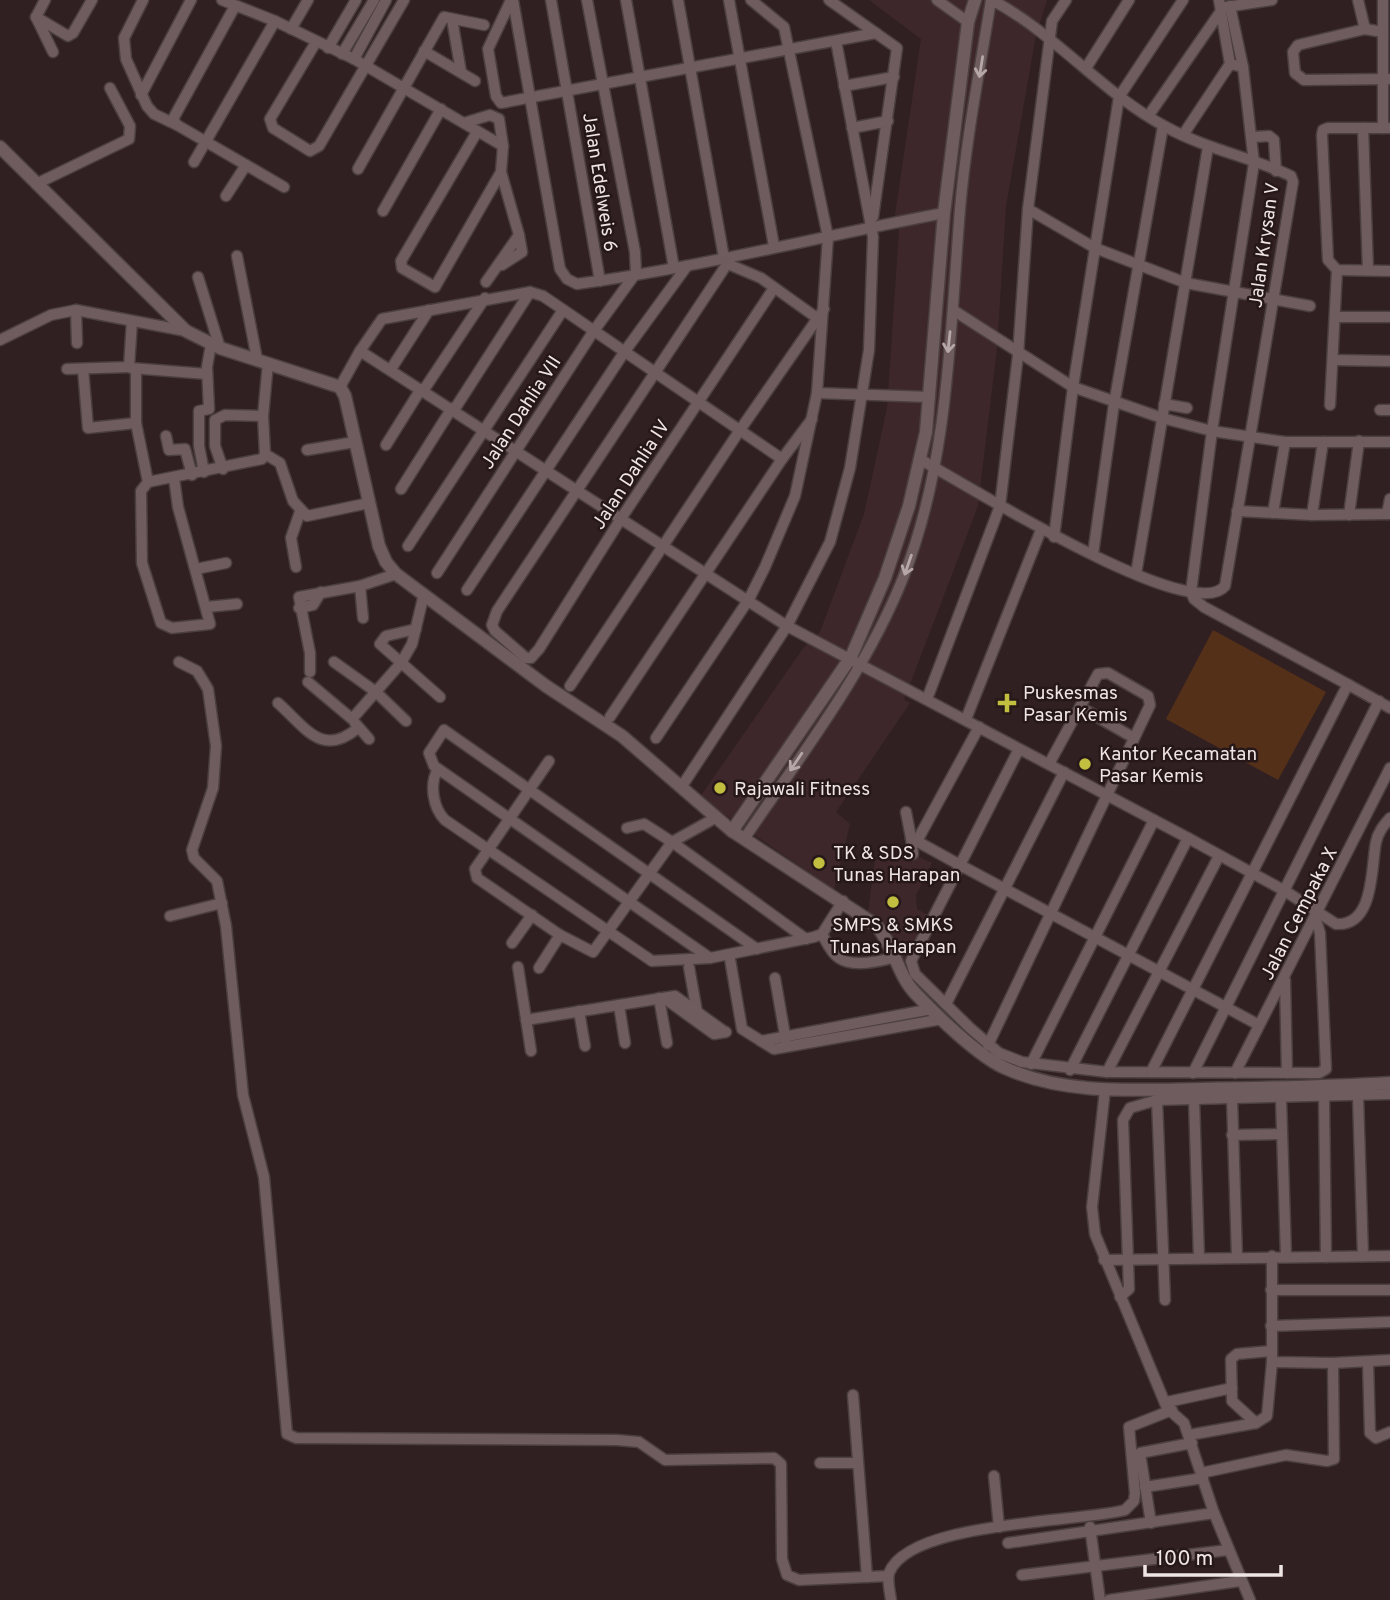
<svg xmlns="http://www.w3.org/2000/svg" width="1390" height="1600" viewBox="0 0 1390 1600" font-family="Overpass,sans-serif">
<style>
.built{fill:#3e272a}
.green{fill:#553019}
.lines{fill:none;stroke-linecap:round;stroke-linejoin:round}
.minor-casing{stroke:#4b3f3f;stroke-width:13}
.tertiary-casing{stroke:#4b3f3f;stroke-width:15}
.minor{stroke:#6f5c5e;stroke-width:10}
.tertiary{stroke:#6f5c5e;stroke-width:12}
.oneway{stroke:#b6a7a8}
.poi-dot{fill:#c1be40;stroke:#261718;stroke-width:2.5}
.labels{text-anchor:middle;stroke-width:5;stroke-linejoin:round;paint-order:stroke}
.street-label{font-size:19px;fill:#f0e5e5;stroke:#261718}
.poi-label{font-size:19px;fill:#f0e5e5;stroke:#261718;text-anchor:start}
</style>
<rect width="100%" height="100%" fill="#302022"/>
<!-- built -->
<g class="built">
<path d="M869 0H1047L1036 35 1006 206 997 348 978 506 904 700 910 703 836 812 850 824 834 890 700 797 804 647 820 632 864 514 887 408 899 231 895 215 921 39Z"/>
<path d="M915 855 932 863 916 895 917 909 930 916 903 963 888 930 868 912 875 860Z"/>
</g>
<!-- green -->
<path class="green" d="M1213 630 1326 692 1278 780 1166 719Z"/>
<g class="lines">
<!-- minor casing -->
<g class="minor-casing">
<g id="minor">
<path d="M143 0 124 38 126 59 147 106 154 114 177 125"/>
<path d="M222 0 275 21 354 59 503 146"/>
<path d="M511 0 488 49 496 96 501 103 876 33"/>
<path d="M513 0 560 269 567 279 577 284C701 267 822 236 944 213"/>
<path d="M551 0 600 281"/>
<path d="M626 0 674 268"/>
<path d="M678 0 724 258"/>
<path d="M729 0 774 246"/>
<path d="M829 0 897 48 873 217"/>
<path d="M937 0 968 22"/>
<path d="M1219 0 1230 64"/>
<path d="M1358 0 1365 29"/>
<path d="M235 6 173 119 177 125 284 187"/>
<path d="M1230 6 1243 67"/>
<path d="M1226 7 1272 0"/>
<path d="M36 17 68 36 73 33 92 0"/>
<path d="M36 17 53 52"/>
<path d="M36 17 45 0"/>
<path d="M452 19 461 72"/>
<path d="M291 29 308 0"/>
<path d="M1383 32 1365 29 1298 45 1293 52 1295 73 1304 80 1390 79"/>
<path d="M316 42 270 119 273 128 310 151 319 146 404 0"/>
<path d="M328 48 356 0"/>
<path d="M424 51 475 81"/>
<path d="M342 54 374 0"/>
<path d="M354 59 386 0"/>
<path d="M1230 64 1243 67 1254 163 1212 431 1191 592 1194 599 1204 607 1349 685"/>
<path d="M1086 68 1129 0"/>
<path d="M844 86 894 77"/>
<path d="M141 95 191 0"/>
<path d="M1149 115 1223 8"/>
<path d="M464 123 490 115 499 119 503 146 501 172 519 235 486 282"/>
<path d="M852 128 888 121"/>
<path d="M1363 128 1368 270"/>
<path d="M1383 128V0"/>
<path d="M1390 128H1328L1323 130 1322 135 1328 260 1337 270 1390 271"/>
<path d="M477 132 401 261 402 268 435 287 501 172"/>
<path d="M1183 135 1230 64"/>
<path d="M1253 137 1269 136 1274 140 1276 171"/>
<path d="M194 162 275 21"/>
<path d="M358 169 444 17 484 25"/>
<path d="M36 184 129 139 130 126 110 88"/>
<path d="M226 196 246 165"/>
<path d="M1028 209 1095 248 1186 283 1310 306"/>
<path d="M383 211 441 109"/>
<path d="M237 256 257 359"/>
<path d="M731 258 497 611 492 625 495 631 526 658H531L539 649 622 517 774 288"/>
<path d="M728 264 761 278 817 318"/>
<path d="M502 265 522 252 519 235"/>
<path d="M198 277 220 348"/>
<path d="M76 310 77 343"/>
<path d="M953 310 1073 387 1162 418 1212 431 1285 442H1390"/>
<path d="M1336 317H1390"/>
<path d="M0 340 51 315 76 310 186 331"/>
<path d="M360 351 382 319 530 292"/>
<path d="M1334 360 1390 361"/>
<path d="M131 368 207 374"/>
<path d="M67 369 129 367 132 321"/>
<path d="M83 369 88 428 136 423"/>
<path d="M136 369V423L148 482"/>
<path d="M391 369 429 310"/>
<path d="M340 387 360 351 787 626 1188 838 1285 891 1336 924C1375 927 1371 865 1376 842 1378 832 1384 825 1390 818"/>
<path d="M423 391 485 298"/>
<path d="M817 393 930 397"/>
<path d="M1164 404 1187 408"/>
<path d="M1330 405 1337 270"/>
<path d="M454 410 530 292 543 296 782 459 610 717"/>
<path d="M1380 410H1390"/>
<path d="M166 436 169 450 185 449 192 475"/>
<path d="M386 445 421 389"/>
<path d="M307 450 355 442"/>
<path d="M265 454 280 463 293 501 307 516 369 503"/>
<path d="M782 459 812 419"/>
<path d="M921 460C962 482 1192 627 1225 586L1293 182 1291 176C1251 157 1206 149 1166 127 1102 93 1056 34 992 0"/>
<path d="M223 469 215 446V420L225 415 263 416"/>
<path d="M204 472 199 446V411L209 409 207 367 211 344"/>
<path d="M174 478 178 507 210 624 172 628 161 623 142 563 141 491 148 482 262 459 265 454 263 416 268 363"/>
<path d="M401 489 452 408"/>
<path d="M1237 511 1312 515 1390 514"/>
<path d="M1273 513 1285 442"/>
<path d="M1387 514 1390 499"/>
<path d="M1312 515 1323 442"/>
<path d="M1349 515 1359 441"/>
<path d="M1054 537 1073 387 1119 97 1183 0"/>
<path d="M408 546 563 310"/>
<path d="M1093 554 1114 404 1163 126"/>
<path d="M296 567 291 538 300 512"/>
<path d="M196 569 226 563"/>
<path d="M437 573 593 332 636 273 635 252 587 0"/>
<path d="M1136 574 1208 147"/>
<path d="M360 586 396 574"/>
<path d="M467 590 625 351 687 266"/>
<path d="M207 607 237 604"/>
<path d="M299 608 313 605 321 592"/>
<path d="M416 629 386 636 380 644 440 697"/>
<path d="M179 662 197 671 208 689 216 746 213 788 192 850 194 858 217 881 226 926 243 1095 264 1177 287 1434 296 1438 617 1440 639 1442 665 1460 774 1458 781 1464 782 1559 787 1575 799 1580 888 1576"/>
<path d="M334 662 376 692 406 721"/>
<path d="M310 672V653L299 597 360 586 363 618"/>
<path d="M308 682 352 719 401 663 412 644 424 594"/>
<path d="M570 686 740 430 824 309"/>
<path d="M927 699 1000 506 1018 355 1028 209 1052 21 1066 0"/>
<path d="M278 703C306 728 322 758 358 728"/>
<path d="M1080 707 1134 738"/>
<path d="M966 719 1041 530"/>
<path d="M355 723 369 739"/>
<path d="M656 738 749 599 765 567 795 496 817 393 828 237 784 27 751 0"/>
<path d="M549 761 475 869 477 878 560 935 593 952 672 842 644 824 627 828"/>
<path d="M438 769C429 784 433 808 445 820L652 961 710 958 814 937 822 934 843 901"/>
<path d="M684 783 787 626 830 542 850 468 869 350 873 237 836 41"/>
<path d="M906 812 911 838 960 865 1019 749"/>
<path d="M717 817 672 842 806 939"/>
<path d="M911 838 913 854"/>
<path d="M744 839C801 755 865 673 903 578 949 462 950 332 960 209 966 139 980 69 991 0"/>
<path d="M917 841 979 727"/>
<path d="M170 916 222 903"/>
<path d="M822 934C826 941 831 953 839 958 853 968 881 961 896 957"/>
<path d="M512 943 532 915"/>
<path d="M710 958 434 766 429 753 444 730 757 949"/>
<path d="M730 959 742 1029 774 1049 942 1019"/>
<path d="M518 967 531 1051"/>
<path d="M689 967 697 1012"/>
<path d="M539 968 560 935"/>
<path d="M775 978 786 1041"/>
<path d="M1285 980 1287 1073"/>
<path d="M659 998 667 1043"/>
<path d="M664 998 714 1034 726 1032"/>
<path d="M946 1004 1064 772"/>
<path d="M619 1005 625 1043"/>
<path d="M579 1011 585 1046"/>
<path d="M526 1020 675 996 725 1032"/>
<path d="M1259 1025 960 865 911 961 915 974 970 1028 999 1053 1022 1062 1107 1072 1319 1073 1326 1069 1320 933 1315 917"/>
<path d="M761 1041 932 1009"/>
<path d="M988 1045 1150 705 1148 696 1108 673 1098 674 1049 764"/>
<path d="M1031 1064 1154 820"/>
<path d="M1070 1070 1188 838"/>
<path d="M1107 1072 1219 856"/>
<path d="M1151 1072 1345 690 1349 685 1390 708"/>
<path d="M1193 1073 1379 701"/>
<path d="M1235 1073 1390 768"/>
<path d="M1105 1090 1092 1207 1095 1234 1167 1408 1184 1423 1214 1513 1250 1600"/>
<path d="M1358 1096 1363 1256"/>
<path d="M1324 1097 1326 1257"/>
<path d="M1232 1098 1237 1257"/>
<path d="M1194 1099 1199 1258"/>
<path d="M1281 1099 1286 1256"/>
<path d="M1157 1100 1165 1300"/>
<path d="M1232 1135 1282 1134"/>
<path d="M1272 1256V1362L1333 1363 1390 1360"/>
<path d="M1104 1260 1390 1256"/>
<path d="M1271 1290H1390"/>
<path d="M1120 1297 1129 1289 1123 1120 1130 1108 1157 1100 1390 1094"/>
<path d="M1271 1326 1390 1322"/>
<path d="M1271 1351 1237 1354 1231 1359 1232 1401 1256 1423 1267 1416 1272 1362"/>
<path d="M1368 1362 1370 1433 1376 1438 1390 1432"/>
<path d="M853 1395 867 1577"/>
<path d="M1167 1402 1232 1388"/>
<path d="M1189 1435 1256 1423"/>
<path d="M820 1463H857"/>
<path d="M1201 1473 1286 1455 1327 1461 1334 1459 1333 1363"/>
<path d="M994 1476 999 1527"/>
<path d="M1145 1487 1203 1478"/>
<path d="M1151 1523 1140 1453 1192 1443"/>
<path d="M1090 1527 1100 1600"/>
<path d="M1008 1543 1214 1513"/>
<path d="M1022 1575 1228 1550"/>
<path d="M891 1600C890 1592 887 1581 889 1573 909 1521 1076 1523 1125 1510L1134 1501 1135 1493 1129 1427 1172 1410"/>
<path d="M1109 1600 1240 1581"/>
</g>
</g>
<!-- tertiary casing -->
<g class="tertiary-casing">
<g id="tertiary">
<path d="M0 147 186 331 220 348 340 387 345 396 379 546 386 562 396 574 546 686 622 736 732 831 876 925C894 945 897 974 915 993 936 1015 978 1056 1005 1068 1064 1095 1135 1090 1199 1089 1263 1088 1326 1087 1390 1083"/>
<path d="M732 831 851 657 885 578 909 506 926 432 944 213 968 22 975 0"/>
</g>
</g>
<!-- minor -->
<use href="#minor" class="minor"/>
<!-- tertiary -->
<use href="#tertiary" class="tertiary"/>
</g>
<!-- one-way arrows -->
<defs><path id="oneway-shaft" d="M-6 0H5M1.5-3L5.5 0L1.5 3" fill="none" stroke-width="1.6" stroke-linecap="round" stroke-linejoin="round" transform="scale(1.75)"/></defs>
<g class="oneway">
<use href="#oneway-shaft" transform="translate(981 67) rotate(99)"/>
<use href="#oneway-shaft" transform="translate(949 342) rotate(96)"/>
<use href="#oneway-shaft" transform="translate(908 565) rotate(109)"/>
<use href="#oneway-shaft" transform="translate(796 762) rotate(124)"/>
</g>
<!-- markers -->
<g class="poi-dot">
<path d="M1003.5 692.5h7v7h7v7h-7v7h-7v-7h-7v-7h7z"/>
<circle cx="1085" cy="764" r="7"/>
<circle cx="720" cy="788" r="7"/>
<circle cx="819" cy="863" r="7"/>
<circle cx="893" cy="902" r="7"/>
</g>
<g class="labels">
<!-- street labels -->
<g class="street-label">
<text transform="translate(601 182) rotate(81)" y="7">Jalan Edelweis 6</text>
<text transform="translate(1263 245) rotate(-82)" y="7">Jalan Krysan V</text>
<text transform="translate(520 412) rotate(-57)" y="7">Jalan Dahlia VII</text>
<text transform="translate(630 474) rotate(-57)" y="7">Jalan Dahlia IV</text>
<text transform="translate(1298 913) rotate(-63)" y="7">Jalan Cempaka X</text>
</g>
<!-- poi labels -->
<g class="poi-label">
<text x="1023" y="699">Puskesmas<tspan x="1023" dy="22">Pasar Kemis</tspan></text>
<text x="1099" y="760">Kantor Kecamatan<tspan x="1099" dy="22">Pasar Kemis</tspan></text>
<text x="734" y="795">Rajawali Fitness</text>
<text x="833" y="859">TK &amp; SDS<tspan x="833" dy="22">Tunas Harapan</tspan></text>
<text x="893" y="931" text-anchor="middle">SMPS &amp; SMKS<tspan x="893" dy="22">Tunas Harapan</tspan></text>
</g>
</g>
<!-- scale -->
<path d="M1145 1565v10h136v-10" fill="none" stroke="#f0e5e5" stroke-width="3.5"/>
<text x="1156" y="1565" font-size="21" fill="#f0e5e5" stroke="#261718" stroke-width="5" paint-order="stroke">100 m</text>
</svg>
